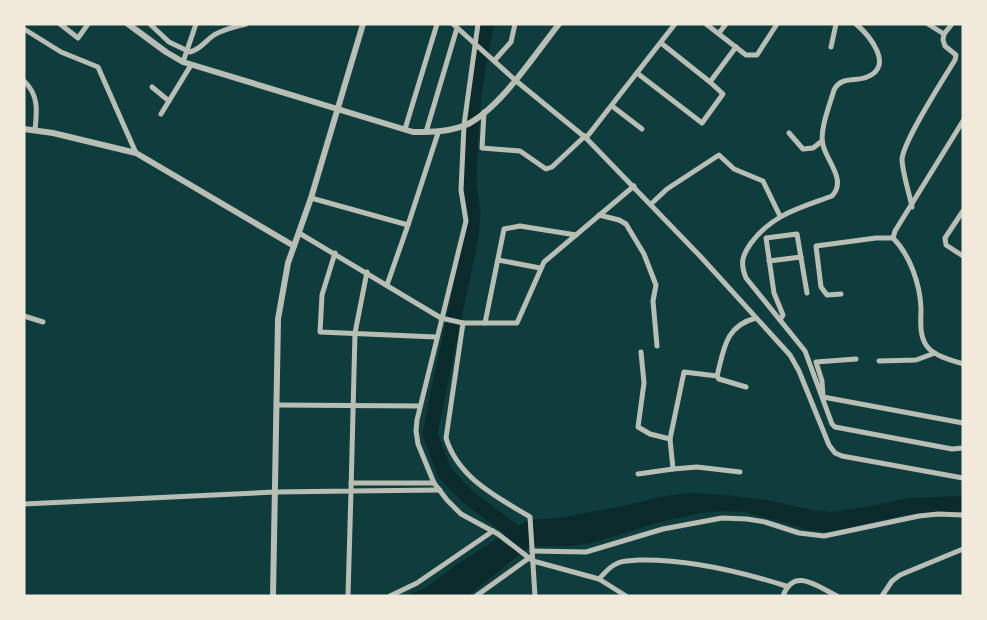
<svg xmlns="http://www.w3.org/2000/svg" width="987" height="620" viewBox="0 0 987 620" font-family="'Zilla Slab',serif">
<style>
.water{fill:#0a2a2b}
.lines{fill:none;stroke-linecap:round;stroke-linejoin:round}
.river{stroke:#0a2a2b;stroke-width:15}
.minor{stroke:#b8beb3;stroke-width:5}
.tertiary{stroke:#b8beb3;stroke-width:6}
</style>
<rect width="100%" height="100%" fill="#0f3d3e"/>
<!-- water -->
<path class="water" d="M690 493 726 495 767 500 812 510 833 512 876 505 908 498 963 496V512L904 515 831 532 812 531 745 512 724 511 701 513 660 522 592 543 570 546H530L468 596H402L424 589 456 565 528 520 558 518 623 506 664 496Z"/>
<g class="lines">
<!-- river -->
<path class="river" d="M486 24 474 93 471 136 469 182 473 214 471 237 430 433 444 472 468 497 519 535"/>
<!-- minor -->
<g class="minor">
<path d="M60 24 78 38 88 24"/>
<path d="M150 24 169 42 190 52C201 49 205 41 214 35 224 29 235 27 246 24"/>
<path d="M453 24 515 80 586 138 700 256 790 355 799 371 829 445 835 453 842 456 963 478"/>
<path d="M478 24 464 125 461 190 466 221 417 420 416 431 418 444 427 466 434 483 447 500 461 514 498 534 533 561 599 579 626 596"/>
<path d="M706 24 746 55H757L777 24"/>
<path d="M856 24C869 35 895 66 867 77 855 82 841 76 834 90 830 104 819 131 823 145 827 162 847 180 832 196 800 208 773 214 751 243 742 256 740 263 746 278L805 351 832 424 835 427 952 449 963 448"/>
<path d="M928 24 944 34"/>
<path d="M24 29 61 52 98 67 136 153"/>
<path d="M719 33 726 24"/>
<path d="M661 43 710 82"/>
<path d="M831 47 836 24"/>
<path d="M494 61 511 42 515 24"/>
<path d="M183 62 196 24"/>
<path d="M637 73 702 123 723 94 710 82 736 47"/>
<path d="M24 81C39 95 37 111 35 130"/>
<path d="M152 87 169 101"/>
<path d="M612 106 642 129"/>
<path d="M484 112 482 148 520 151 546 169 552 167 585 136"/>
<path d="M161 114 191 65"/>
<path d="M963 121 895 231 893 238C910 255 920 284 921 308 921 320 919 334 926 345 933 356 951 360 963 364"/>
<path d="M405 129 437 24"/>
<path d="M426 132 457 28"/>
<path d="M789 133 803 149 813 148 822 141"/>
<path d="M586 138 675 24"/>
<path d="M311 198 408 225 438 133"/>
<path d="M651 204 667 189 719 155 734 169 763 181 780 216"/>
<path d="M912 207C909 192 903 175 902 160 902 143 944 78 955 60L956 55 945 46 943 40 944 34 952 24"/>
<path d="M963 211 945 238 946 245 963 256"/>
<path d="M599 215 619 220 626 224 644 254 656 285 653 301 657 346"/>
<path d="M299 233 441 318 463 323H517L544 262 634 186"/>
<path d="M335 253 322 295 320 332 436 337"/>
<path d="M498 260 540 268"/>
<path d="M769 261 801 257"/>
<path d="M387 285 408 225"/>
<path d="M841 294 827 295 821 287 816 246 876 238H893"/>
<path d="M24 316 43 322"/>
<path d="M780 320 783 315 774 293 766 238 797 234 807 293"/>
<path d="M463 323 446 438C458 478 497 497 530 517L535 596"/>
<path d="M485 323 504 229 520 226 576 235"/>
<path d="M641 352 644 383 638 427 650 434 670 439"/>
<path d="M856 359 816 362 822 381 823 397 963 423"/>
<path d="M879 361 916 360 935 353"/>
<path d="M717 376 719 379 746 387"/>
<path d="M277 405 420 406"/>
<path d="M740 472 697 467 673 469 670 439 684 372 717 376C724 349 725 326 756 318"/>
<path d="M638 474 673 469"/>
<path d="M351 483H434"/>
<path d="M24 504 275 492 351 491 355 333 367 272"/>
<path d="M532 551 586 552 663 529 722 518 747 519 765 522 799 533 824 536 919 516 938 514 963 515"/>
<path d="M599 579C603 575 610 566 616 564 622 560 632 561 639 560 689 559 739 571 786 586"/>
<path d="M348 596 351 491 440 490"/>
<path d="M390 596 417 583 493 531"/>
<path d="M476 596 529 558"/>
<path d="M783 596C794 566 818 587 837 596"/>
<path d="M882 596 892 581 900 575 963 549"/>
</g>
<!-- tertiary -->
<g class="tertiary">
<path d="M128 24 166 52 183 62 413 132C432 132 450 132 468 124 502 106 535 54 559 24"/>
<path d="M24 129 53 133 136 153 294 246"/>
<path d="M273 596 278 319 288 263 311 198 363 24"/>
</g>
</g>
<!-- border -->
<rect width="987" height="620" fill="none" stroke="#f1e9da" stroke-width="51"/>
</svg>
